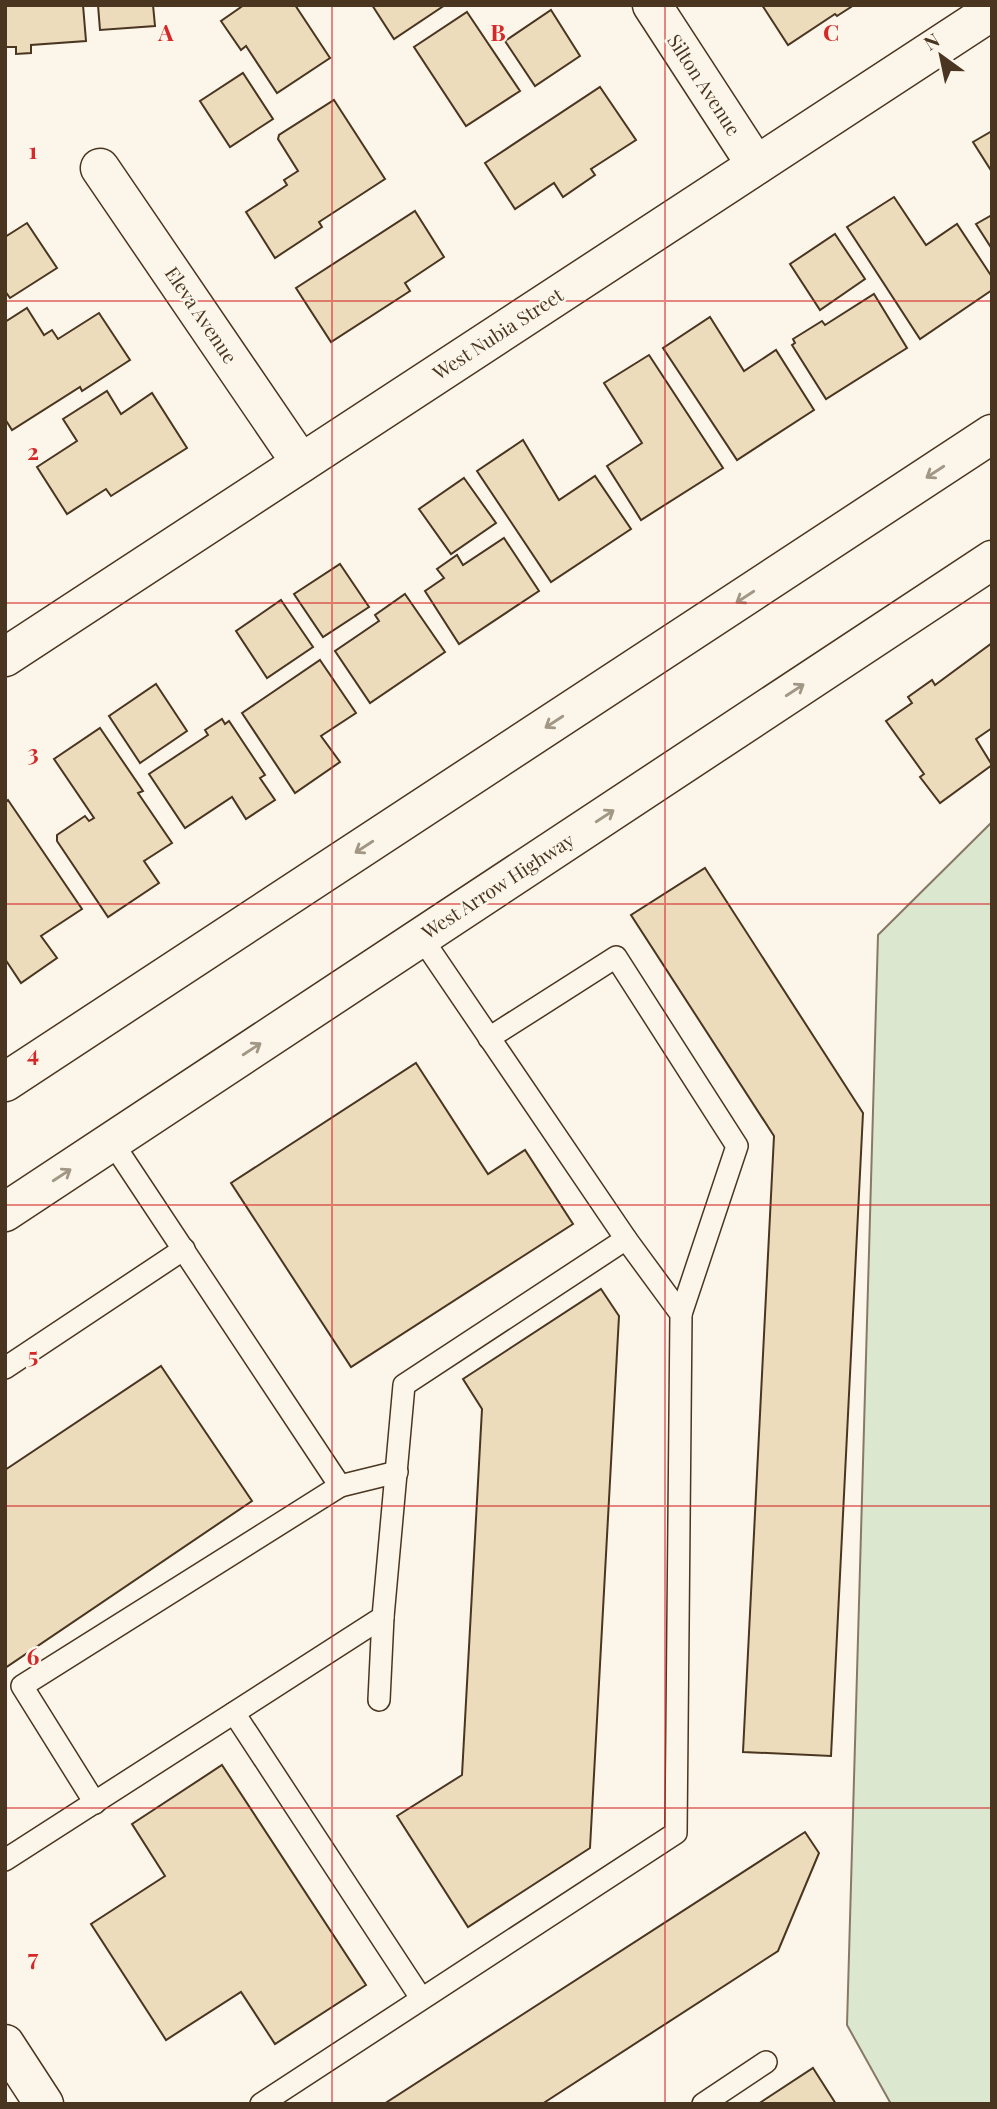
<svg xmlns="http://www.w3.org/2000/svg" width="997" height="2109" viewBox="0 0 997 2109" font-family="'Playfair Display',serif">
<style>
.green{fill:#dce7d0;stroke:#887966;stroke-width:2}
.building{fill:#ecdcbc;stroke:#4a3520;stroke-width:2}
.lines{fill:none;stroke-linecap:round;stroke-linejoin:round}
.service-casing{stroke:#4a3520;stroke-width:24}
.minor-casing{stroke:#4a3520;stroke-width:41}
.primary-casing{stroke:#4a3520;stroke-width:41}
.service{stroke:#fbf6e9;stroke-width:21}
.minor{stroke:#fbf6e9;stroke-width:38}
.primary{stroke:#fbf6e9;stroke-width:38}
.oneway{stroke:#a29684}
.grid{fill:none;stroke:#d62828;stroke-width:2;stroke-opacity:0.55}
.labels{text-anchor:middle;stroke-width:5;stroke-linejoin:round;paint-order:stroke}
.street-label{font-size:19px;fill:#4a3520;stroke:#fbf6e9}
.grid-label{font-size:23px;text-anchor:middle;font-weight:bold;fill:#d62828;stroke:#fbf6e9;stroke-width:5;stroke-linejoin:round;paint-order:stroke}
</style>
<rect width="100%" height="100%" fill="#fbf6e9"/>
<!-- green -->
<path class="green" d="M992 822V2104H891L847 2025 878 935Z"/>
<!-- building -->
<g class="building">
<path d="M5 5H83L86 41 31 45V53L16 54V47H5Z"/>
<path d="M98 5H153L155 26 100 30Z"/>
<path d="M244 5H295L330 58 277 93 246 46 241 50 221 21Z"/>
<path d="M372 5H445L394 39Z"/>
<path d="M762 5H854L837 16 835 14 788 45Z"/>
<path d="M551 10 580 56 535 86 505 41Z"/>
<path d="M467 12 520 91 466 126 414 47Z"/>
<path d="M243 73 273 119 230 147 200 101Z"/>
<path d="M600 87 636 140 591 169 595 175 563 197 554 183 515 209 485 163Z"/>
<path d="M334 100 385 179 319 222 322 227 275 258 246 212 287 185 284 180 298 171 278 139 279 135Z"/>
<path d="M992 131V172L973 142Z"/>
<path d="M894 197 926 245 957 224 992 277V290L920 339 847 227Z"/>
<path d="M415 211 444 257 405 283 410 291 331 342 296 288Z"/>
<path d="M992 215V249L976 224Z"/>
<path d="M27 223 57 268 10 298 5 291V237Z"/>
<path d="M835 234 865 279 820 310 790 264Z"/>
<path d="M874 294 907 348 826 399 792 345 795 343 793 339 822 321 825 325Z"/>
<path d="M27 308 44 335 52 330 58 339 99 313 130 360 82 391 80 387 12 430 5 419V322Z"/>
<path d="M710 317 744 371 776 350 814 410 737 460 663 348Z"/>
<path d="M649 355 723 468 641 520 607 466 642 443 604 383Z"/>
<path d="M107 391 121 414 152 393 187 448 111 496 106 489 67 514 37 467 77 441 63 419Z"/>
<path d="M523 440 559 500 595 476 631 529 551 582 477 471Z"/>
<path d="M464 478 496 523 451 554 419 509Z"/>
<path d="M504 538 539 591 459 644 425 591 444 578 437 569 457 555 463 565Z"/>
<path d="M340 564 369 607 323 637 294 594Z"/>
<path d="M405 594 445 652 370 703 335 651 379 621 375 615Z"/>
<path d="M281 600 313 647 267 678 236 631Z"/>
<path d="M992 643V728L976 739 992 765 940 803 920 777 924 774 886 721 912 703 908 697 932 680 935 685Z"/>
<path d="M320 660 356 713 321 736 340 762 295 793 242 713Z"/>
<path d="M156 684 187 731 140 763 109 716Z"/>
<path d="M222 719 225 724 229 721 265 775 260 778 275 800 246 819 232 797 185 828 149 774 208 735 205 730Z"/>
<path d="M100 728 143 791 138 793 172 843 144 861 159 883 108 917 57 841V835L85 816 89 821 94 818 54 759Z"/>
<path d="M8 800 82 909 41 936 57 958 21 983 5 959V803Z"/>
<path d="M705 868 863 1113 831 1756 743 1752 774 1136 631 915Z"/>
<path d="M416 1063 488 1174 525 1150 573 1224 351 1367 231 1183Z"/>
<path d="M601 1289 619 1316 590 1848 468 1927 397 1816 462 1775 482 1409 463 1379Z"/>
<path d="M161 1366 252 1501 5 1668V1470Z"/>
<path d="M222 1765 366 1985 275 2044 241 1992 166 2040 91 1924 165 1876 132 1824Z"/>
<path d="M805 1832 819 1853 778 1951 542 2104H384Z"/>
<path d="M813 2068 836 2104H758Z"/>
</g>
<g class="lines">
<!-- service casing -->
<g class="service-casing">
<g id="service">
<path d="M489 1038 616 957 737 1146 681 1314"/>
<path d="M112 1142 340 1486 397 1472"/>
<path d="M5 1368 184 1249"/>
<path d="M379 1700 383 1617"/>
<path d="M234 1713 421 1998"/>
<path d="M95 1803 22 1686 340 1486"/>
<path d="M5 1860 383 1617 404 1385 626 1239 421 937"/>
<path d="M261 2104 676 1833 681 1314 626 1239"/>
<path d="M703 2104 766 2062"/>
</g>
</g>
<!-- minor casing -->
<g class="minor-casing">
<g id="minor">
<path d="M652 5 756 165"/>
<path d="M100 168 301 463"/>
<path d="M5 657 992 11"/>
</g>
</g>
<!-- primary casing -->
<g class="primary-casing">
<g id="primary">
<path d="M5 1082 992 434"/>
<path d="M5 1212 992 560"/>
<path d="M5 2044 44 2104"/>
</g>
</g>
<!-- service -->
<use href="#service" class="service"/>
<!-- minor -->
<use href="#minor" class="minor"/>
<!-- primary -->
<use href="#primary" class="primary"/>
</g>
<!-- one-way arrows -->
<defs><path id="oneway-shaft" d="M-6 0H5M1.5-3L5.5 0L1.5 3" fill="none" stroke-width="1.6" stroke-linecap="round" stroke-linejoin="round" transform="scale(1.75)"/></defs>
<g class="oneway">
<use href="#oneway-shaft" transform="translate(935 472) rotate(147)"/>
<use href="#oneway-shaft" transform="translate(745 597) rotate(147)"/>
<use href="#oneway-shaft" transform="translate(795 690) rotate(-33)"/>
<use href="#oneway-shaft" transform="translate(554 722) rotate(147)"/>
<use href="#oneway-shaft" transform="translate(605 816) rotate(-33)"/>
<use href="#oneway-shaft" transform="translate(364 847) rotate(147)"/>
<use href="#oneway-shaft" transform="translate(252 1049) rotate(-33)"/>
<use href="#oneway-shaft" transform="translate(62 1175) rotate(-33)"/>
</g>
<!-- grid -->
<path class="grid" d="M332 5V2104M665 5V2104M5 301H992M5 603H992M5 904H992M5 1205H992M5 1506H992M5 1808H992"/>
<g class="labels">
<!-- street labels -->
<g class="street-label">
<text transform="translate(704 85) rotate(57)" y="7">Silton Avenue</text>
<text transform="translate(201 315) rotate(56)" y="7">Eleva Avenue</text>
<text transform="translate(498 334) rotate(-33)" y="7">West Nubia Street</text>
<text transform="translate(498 886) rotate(-33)" y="7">West Arrow Highway</text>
</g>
</g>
<g class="grid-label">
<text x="166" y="41">A</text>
<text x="498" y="41">B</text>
<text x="831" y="41">C</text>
<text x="33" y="159">1</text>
<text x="33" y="460">2</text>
<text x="33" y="761">3</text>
<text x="33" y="1062">4</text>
<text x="33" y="1364">5</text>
<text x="33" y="1665">6</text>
<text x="33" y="1966">7</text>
</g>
<!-- border -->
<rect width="997" height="2109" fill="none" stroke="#4a3520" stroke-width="14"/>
<!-- north arrow -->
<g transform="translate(941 56) rotate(327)" stroke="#fbf6e9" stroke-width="5" paint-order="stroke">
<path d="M0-5L12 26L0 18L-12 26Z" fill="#4a3520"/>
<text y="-10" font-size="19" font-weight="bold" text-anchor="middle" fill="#4a3520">N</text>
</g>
</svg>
